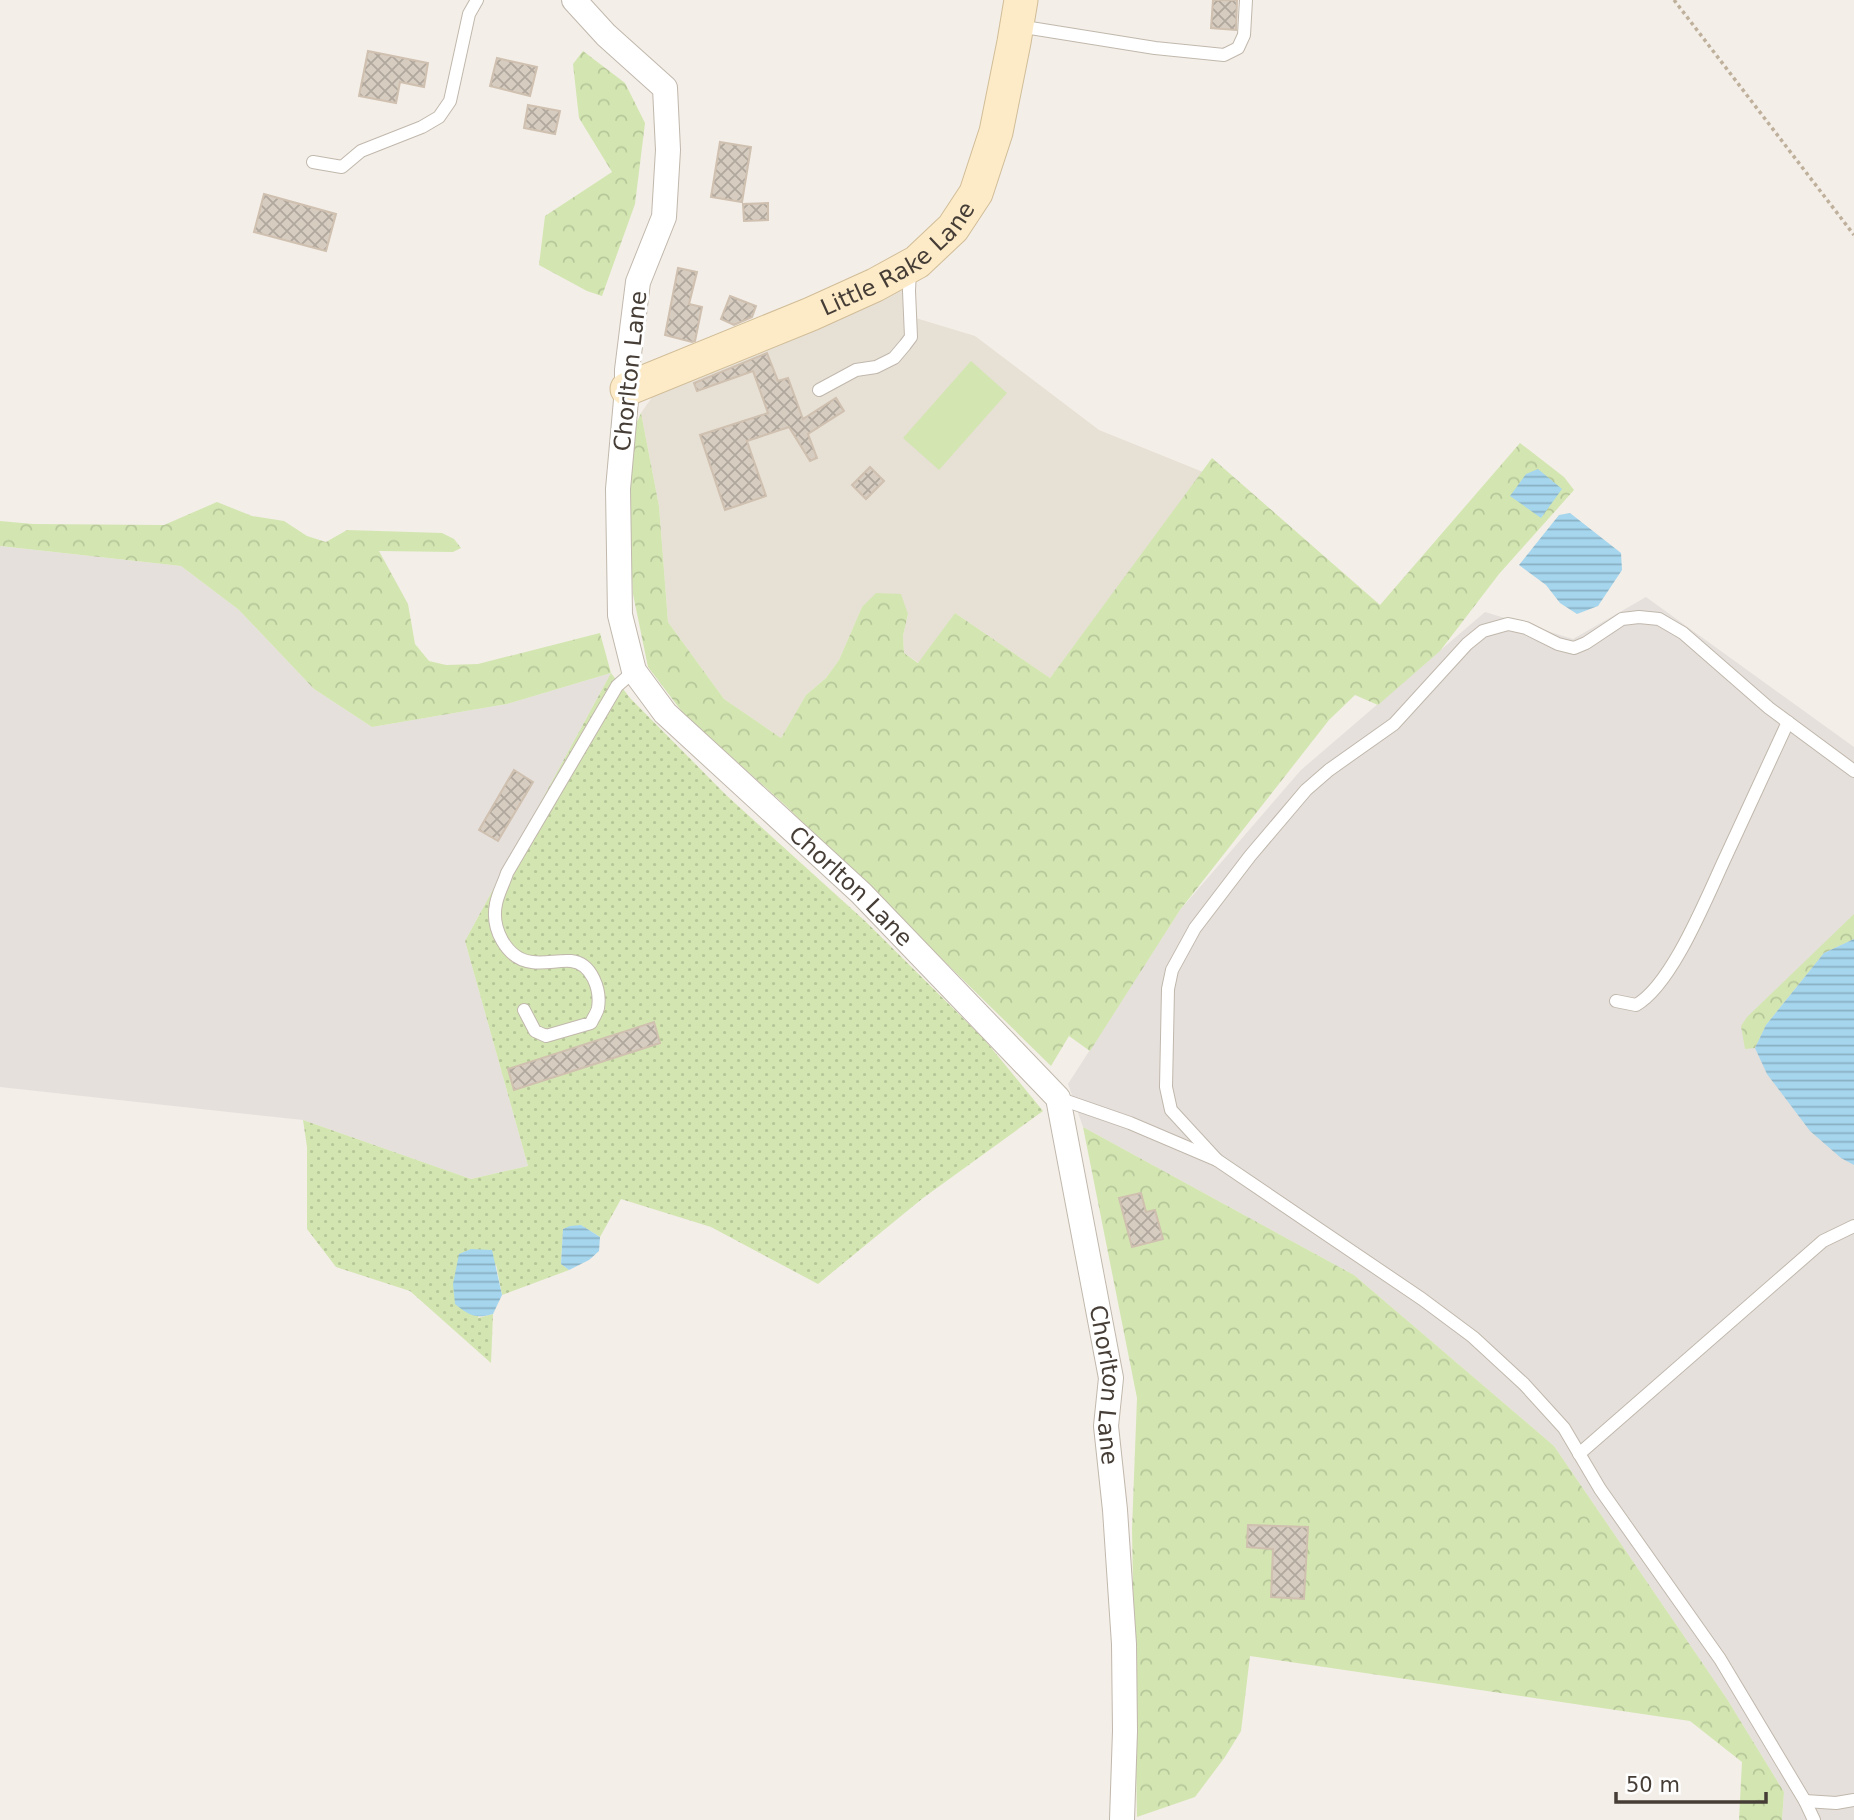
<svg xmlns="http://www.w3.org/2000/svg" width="1854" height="1820" viewBox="0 0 1854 1820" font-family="'DejaVu Sans',sans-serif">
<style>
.residential{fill:#e7e0d5}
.industrial{fill:#e5e0dc}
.grass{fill:url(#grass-dots)}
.forest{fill:url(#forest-crowns)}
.garden{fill:#d3e6b1}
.water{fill:url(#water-rules)}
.building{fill:url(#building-cross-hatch);stroke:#cfc0b0;stroke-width:2}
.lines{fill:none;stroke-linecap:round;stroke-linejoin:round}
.lane-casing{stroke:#c1b8ad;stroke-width:14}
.street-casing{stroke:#c1b8ad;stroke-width:26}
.secondary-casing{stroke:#d1bd98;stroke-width:35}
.path{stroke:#bfb09c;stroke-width:3.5;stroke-dasharray:3.5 3.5;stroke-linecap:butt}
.lane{stroke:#fff;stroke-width:12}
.street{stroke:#fff;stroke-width:24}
.secondary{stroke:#fdebc8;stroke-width:33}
.labels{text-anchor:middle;stroke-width:6;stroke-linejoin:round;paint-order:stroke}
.street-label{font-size:23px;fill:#463e36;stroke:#fff}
</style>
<defs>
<pattern id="grass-dots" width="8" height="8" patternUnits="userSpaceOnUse" patternTransform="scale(1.75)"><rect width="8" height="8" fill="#d3e6b1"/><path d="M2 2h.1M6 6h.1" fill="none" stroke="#b6c699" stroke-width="1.8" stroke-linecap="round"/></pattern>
<pattern id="forest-crowns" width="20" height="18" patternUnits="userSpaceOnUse" patternTransform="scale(1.75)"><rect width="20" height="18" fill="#d3e6b1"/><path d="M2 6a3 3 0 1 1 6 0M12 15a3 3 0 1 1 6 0" fill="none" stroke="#b6c699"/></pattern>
<pattern id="water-rules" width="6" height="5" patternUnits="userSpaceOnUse" patternTransform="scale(1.75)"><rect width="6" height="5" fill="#a6d6ee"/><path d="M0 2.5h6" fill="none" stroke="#89afc2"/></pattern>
<pattern id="building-cross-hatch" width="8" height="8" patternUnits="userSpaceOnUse" patternTransform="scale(1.75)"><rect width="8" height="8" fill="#d7ccc0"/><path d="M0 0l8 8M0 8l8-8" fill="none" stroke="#b0a79d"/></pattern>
</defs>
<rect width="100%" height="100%" fill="#f3eee7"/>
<!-- residential -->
<path class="residential" d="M905 289 909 316 975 336 1099 430 1203 472 1050 678 955 613 919 663 904 653 903 636 908 614 862 607 839 660 826 678 806 695 781 738 724 699 668 622 659 506 641 413 662 383 838 310Z"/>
<!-- industrial -->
<g class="industrial">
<path d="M0 546 181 566 239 610 314 689 372 727 507 704 611 673 465 941 528 1166 471 1179 303 1120 0 1087Z"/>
<path d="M1646 597 1854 747V1820H1782L1784 1792 1727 1699 1554 1446 1354 1275 1083 1127 1068 1084 1180 910 1301 770 1485 612 1573 639Z"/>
</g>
<!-- grass -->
<path class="grass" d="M611 673 630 698 726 795 865 921 984 1039 1043 1111 923 1198 818 1284 711 1227 621 1199 600 1237 581 1225 563 1229 561 1264 569 1270 502 1295 496 1264 478 1318 493 1314 491 1363 410 1291 336 1267 307 1229V1147L303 1120 471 1179 528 1166 465 941Z"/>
<!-- forest -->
<g class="forest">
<path d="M583 51 625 83 645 123 635 204 602 296 587 291 539 265 545 216 612 172 579 118 573 64Z"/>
<path d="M641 413 659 506 668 622 724 699 781 738 806 695 826 678 839 660 862 607 876 593 901 594 908 614 903 636 904 653 918 663 955 613 1050 678 1212 458 1380 605 1520 443 1564 477 1574 490 1499 574 1440 651 1378 705 1355 695 1329 720 1180 910 1090 1051 1069 1036 1051 1066 786 806 683 713 648 667 633 594 628 513 631 435Z"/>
<path d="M217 502 252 516 284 521 307 536 326 542 347 530 442 533 454 539 461 548 453 552 379 551 408 604 415 644 429 661 446 665 478 664 600 633 611 673 507 704 372 727 314 689 239 610 181 566 0 546V521L33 524 164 525Z"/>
<path d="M1854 914V939L1824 953 1766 1025 1755 1048 1745 1049 1741 1026 1747 1017Z"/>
<path d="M1083 1127 1354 1275 1554 1446 1727 1699 1784 1792 1782 1820H1739L1742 1762 1690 1721 1250 1656 1241 1731 1225 1757 1195 1797 1137 1817 1132 1529 1137 1398Z"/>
</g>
<!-- garden -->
<path class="garden" d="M971 361 1007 393 939 470 903 438Z"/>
<!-- water -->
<g class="water">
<path d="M1538 469 1562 489 1541 518 1510 496 1526 474Z"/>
<path d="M1570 513 1621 553 1622 570 1598 606 1577 614 1560 603 1546 585 1519 565 1559 515Z"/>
<path d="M1854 939V1165L1841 1158 1810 1131 1767 1074 1755 1048 1766 1025 1824 953Z"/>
<path d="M581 1225 600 1237 599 1251 589 1260 569 1270 561 1264 563 1229 570 1226Z"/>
<path d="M471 1249 492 1250 502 1295 493 1314C475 1319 470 1316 455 1304L453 1284 459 1254Z"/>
</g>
<!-- building -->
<g class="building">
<path d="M1213 0H1237L1236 30 1211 28Z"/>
<path d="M368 51 428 63 424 87 400 82 396 103 359 96Z"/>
<path d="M497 58 537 67 530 96 490 86Z"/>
<path d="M528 105 560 111 555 134 524 128Z"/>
<path d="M720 142 751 147 742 202 711 197Z"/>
<path d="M264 194 336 214 326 251 254 232Z"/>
<path d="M768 203V220L744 221 743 204Z"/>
<path d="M678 268 697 272 689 304 702 307 695 341 692 342 665 335Z"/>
<path d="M730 296 756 306 752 317 734 325 721 319Z"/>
<path d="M767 353 778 381 788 378 803 419 836 398 844 411 808 434 817 458 810 461 789 427 747 441 766 496 725 510 700 435 768 413 753 371 697 391 694 383Z"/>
<path d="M870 467 884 481 866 499 852 485Z"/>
<path d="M514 770 533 782 498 841 479 830Z"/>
<path d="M654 1022 660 1043 514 1090 508 1069Z"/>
<path d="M1141 1193 1146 1212 1155 1210 1163 1239 1132 1247 1119 1198Z"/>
<path d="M1248 1525 1308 1527 1304 1599 1271 1597 1273 1549 1247 1547Z"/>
</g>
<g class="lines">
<!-- lane casing -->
<g class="lane-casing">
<g id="lane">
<path d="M1018 26 1155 48 1224 55 1238 48 1244 35 1246 0"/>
<path d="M313 162 342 167 361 151 422 127 439 117 450 101 469 14 477 0"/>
<path d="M819 390 856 370 876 367 894 358 905 345 911 337 909 291 910 269"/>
<path d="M1616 1001 1636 1005C1673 984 1708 894 1727 854 1747 810 1768 766 1788 722"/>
<path d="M524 1010 535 1031 546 1036 591 1023C593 1018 597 1013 598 1008 601 990 592 963 571 961 558 960 545 964 532 962 506 959 491 928 496 904 498 893 504 883 507 873L617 686 634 671"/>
<path d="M1058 1098 1130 1123 1217 1160 1422 1299 1473 1337 1524 1384 1564 1428 1600 1489 1720 1659 1805 1801 1814 1820"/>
<path d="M1217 1160 1171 1110 1166 1087 1168 989 1172 970 1195 928 1250 856 1306 790 1329 770 1394 724 1467 644 1483 631 1508 624 1526 628 1558 644 1574 648 1586 643 1622 619 1639 617 1659 619 1683 633 1769 708 1854 771"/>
<path d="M1579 1454 1823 1241 1854 1226"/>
<path d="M1805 1801 1836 1803 1854 1800"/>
</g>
</g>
<!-- street casing -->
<g class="street-casing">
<g id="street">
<path id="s1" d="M574 0 606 35 665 88 668 150 664 217 638 282 627 370V389L618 489 620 615 634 671 665 713 861 893 1058 1098 1111 1378 1106 1426 1115 1510 1124 1644 1125 1731 1122 1820"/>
</g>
</g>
<!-- secondary casing -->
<g class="secondary-casing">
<g id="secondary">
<path id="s2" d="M627 389 811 314 875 285 917 262 953 228 976 193 996 132 1014 42 1021 0"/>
</g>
</g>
<!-- path -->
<path class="path" d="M1674 0 1854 235"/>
<!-- lane -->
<use href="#lane" class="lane"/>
<!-- street -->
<use href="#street" class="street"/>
<!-- secondary -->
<use href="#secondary" class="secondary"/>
</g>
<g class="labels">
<!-- street labels -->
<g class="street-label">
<text dy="8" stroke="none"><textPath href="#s2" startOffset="303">Little Rake Lane</textPath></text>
<text transform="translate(630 371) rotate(-84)" y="8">Chorlton Lane</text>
<text dy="8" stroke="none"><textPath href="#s1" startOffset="1024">Chorlton Lane</textPath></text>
<text dy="8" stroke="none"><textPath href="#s1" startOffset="1612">Chorlton Lane</textPath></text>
</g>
</g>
<!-- scale -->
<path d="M1616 1792v10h150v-10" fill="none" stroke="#463e36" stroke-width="3.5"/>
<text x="1626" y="1792" font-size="21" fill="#463e36" stroke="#ffffff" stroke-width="5" paint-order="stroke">50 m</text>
</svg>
